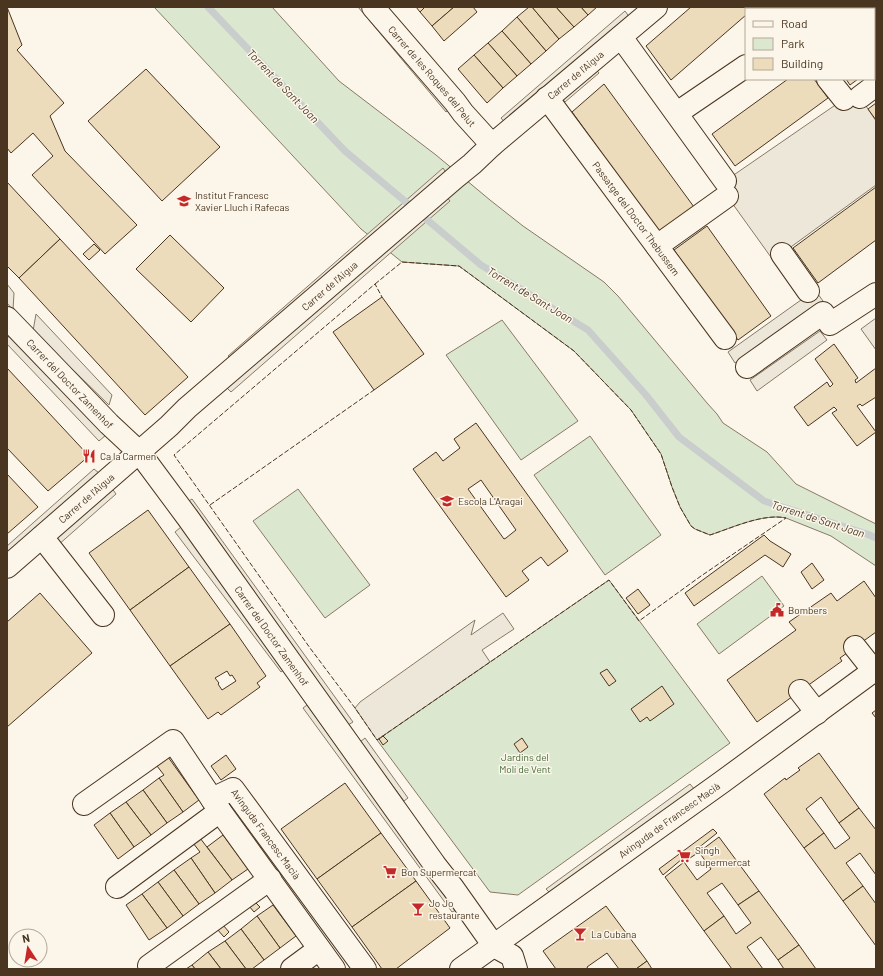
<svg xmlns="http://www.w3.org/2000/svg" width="883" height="976" viewBox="0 0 883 976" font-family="Barlow,sans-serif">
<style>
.green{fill:#dce7d0;stroke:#887966}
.parking{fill:#ede7d9;stroke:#887966}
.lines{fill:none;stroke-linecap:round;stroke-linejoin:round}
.stream{stroke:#c9cecd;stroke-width:7}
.building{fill:#ecdcbc;stroke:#4a3520;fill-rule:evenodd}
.minor-casing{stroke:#4a3520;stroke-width:24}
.minor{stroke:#fbf6e9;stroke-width:22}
.fence{stroke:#4a3520;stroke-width:1;stroke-dasharray:5 2;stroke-linecap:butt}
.labels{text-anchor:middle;stroke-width:3;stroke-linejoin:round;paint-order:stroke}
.street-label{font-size:10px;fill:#4a3520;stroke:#fbf6e9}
.poi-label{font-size:10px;fill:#4a3520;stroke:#fbf6e9;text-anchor:start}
.park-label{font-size:10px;fill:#436837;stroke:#fbf6e9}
.water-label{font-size:11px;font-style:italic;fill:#4a3520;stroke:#fbf6e9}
</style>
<rect width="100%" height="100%" fill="#fbf6e9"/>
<!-- green -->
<g class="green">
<path d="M154 7H272L339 81 436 155 490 200 523 226 604 282 618 296 683 374 707 403 717 414 723 423 767 452 796 484 876 524V566L831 536 786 518C764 513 731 528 710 535L695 529 691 526 680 507 672 487 661 454 631 410 574 351 459 266 402 262 361 229Z"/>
<path d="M502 320 578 421 521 460 446 355Z"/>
<path d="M590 436 661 535 605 575 534 475Z"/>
<path d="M298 489 370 585 325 618 253 521Z"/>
<path d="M762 576 784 606 719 654 697 624Z"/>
<path d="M609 580 730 743 518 895 490 892 377 740Z"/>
</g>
<!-- parking -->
<g class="parking">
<path d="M358 7H366L451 108 446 112Z"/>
<path d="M625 11 630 18 506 124 501 118Z"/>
<path d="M594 67 599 73 565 102 560 96Z"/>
<path d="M860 97 876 121V185L773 260 727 196 725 181 844 99Z"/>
<path d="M443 168 447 174 233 361 228 356Z"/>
<path d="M446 196 450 201 231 392 226 387Z"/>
<path d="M7 284 14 293 13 310 7 303Z"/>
<path d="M815 290 823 301 735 363 728 352Z"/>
<path d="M36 314 112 395 109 405 33 331Z"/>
<path d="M876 318V350L861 329Z"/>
<path d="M820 331 827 340 757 391 750 380Z"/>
<path d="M12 334 106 435 99 441 7 344V338Z"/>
<path d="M94 469 99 473 7 554V546Z"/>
<path d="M111 487 116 494 57 546 53 540Z"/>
<path d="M192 499 353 722 348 725 187 502Z"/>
<path d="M181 527 286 668 281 672 175 532Z"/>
<path d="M503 613 514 629 482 650 490 662 377 740 355 708 360 702 475 620 471 635Z"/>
<path d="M307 705 456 910 452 912 303 708Z"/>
<path d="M365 738 408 798 404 801 360 742Z"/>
<path d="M690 784 695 790 551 894 546 889Z"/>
</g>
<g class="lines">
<!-- stream -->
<path class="stream" d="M208 7 345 151 481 265 588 330 646 395 679 437 764 501 867 534 876 538"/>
</g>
<!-- building -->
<g class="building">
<path d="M7 7 22 45 17 50 64 103 50 116 65 151 137 225 105 254 32 175 53 156 33 133 11 153 7 148Z"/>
<path d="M416 7H425L420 12Z"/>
<path d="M425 7H454L432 26 420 12Z"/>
<path d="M454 7H473L477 12 444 41 432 26Z"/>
<path d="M529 7H532L559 39 546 51 517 17Z"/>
<path d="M532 7H556L574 27 559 39Z"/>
<path d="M556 7H581L588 15 574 27Z"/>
<path d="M581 7H597L588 15Z"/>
<path d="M691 7H755L753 9H746V15L671 80 646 46Z"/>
<path d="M794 7H824L821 9H795Z"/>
<path d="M824 7H855L856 9H821Z"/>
<path d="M864 7H876V66L874 68V9H861Z"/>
<path d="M517 17 546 51 531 64 502 31Z"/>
<path d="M502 31 531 64 517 76 488 43Z"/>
<path d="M488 43 517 76 503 88 474 55Z"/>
<path d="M474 55 503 88 487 103 458 69Z"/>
<path d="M146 69 220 147 162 201 88 121Z"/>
<path d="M788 79H814L828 98 735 166 712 134Z"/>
<path d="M846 79H858L850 85Z"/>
<path d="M604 84 694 207 659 232 572 112Z"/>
<path d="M876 103V120L868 109Z"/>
<path d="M7 182 60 239 19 278 7 266Z"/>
<path d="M876 187V240L818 283 793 248Z"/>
<path d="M707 226 771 316 738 340 674 250Z"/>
<path d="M170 235 224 288 191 322 136 269Z"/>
<path d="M60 239 188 377 145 415 19 278Z"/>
<path d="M94 244 100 250 89 260 83 254Z"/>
<path d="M382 297 424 354 374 390 333 332Z"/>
<path d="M834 344 858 378 855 380 856 383 876 368V397L862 406 860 404 857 406 876 432 857 446 832 413 837 410 834 407 808 426 794 407 827 382 830 387 833 384 815 359Z"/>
<path d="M7 368 89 456 48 491 7 448Z"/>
<path d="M476 423 568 551 548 566 541 557 522 571 529 580 506 597 413 469 436 452 443 461 460 448 454 439ZM481 480 516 530 506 538 504 539 468 489Z"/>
<path d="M7 474 38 507 7 534Z"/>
<path d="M148 510 189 567 130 610 89 553Z"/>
<path d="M764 535 770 541 791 554 783 567 765 555 694 606 685 593Z"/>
<path d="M812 563 824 580 812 589 801 572Z"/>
<path d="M189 567 230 624 170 666 130 610Z"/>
<path d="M864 581 876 598V632L840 658 842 661 757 722 727 680 796 630 789 622 831 593 837 601Z"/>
<path d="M638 589 650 605 638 614 626 598Z"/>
<path d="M40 593 92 653 7 727V622Z"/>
<path d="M230 624 266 676 257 683 260 687 221 715 218 712 208 719 170 666ZM227 671 230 676 232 675 236 681 222 690 218 684 219 683 215 678Z"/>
<path d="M607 669 616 681 609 686 600 673Z"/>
<path d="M662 686 674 704 650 721 647 717 640 722 631 709Z"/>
<path d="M876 710V718L872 713Z"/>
<path d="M383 736 388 741 383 745 379 739Z"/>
<path d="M522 738 528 747 520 753 514 744Z"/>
<path d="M819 753 859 808 839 823 821 797 806 809 824 833 804 848 764 794 785 778 786 780 800 770 798 768Z"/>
<path d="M226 755 236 769 221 780 211 766Z"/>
<path d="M168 757 199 800 183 812 159 778 164 775 157 766Z"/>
<path d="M159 778 183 812 167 823 143 790Z"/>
<path d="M345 783 381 833 317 879 281 829Z"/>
<path d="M143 790 167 823 151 835 126 802Z"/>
<path d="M126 802 151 835 134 847 110 813Z"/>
<path d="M859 808 876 830V875L860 853 846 863 863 886 843 901 804 848 824 833 835 849 850 838 839 823Z"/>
<path d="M110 813 134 847 118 859 94 825Z"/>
<path d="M713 829 717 833 697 849 699 852 684 862 682 859 663 875 659 869Z"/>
<path d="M381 833 416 881 352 927 317 879Z"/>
<path d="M223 835 248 869 232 880 207 847Z"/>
<path d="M719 837 759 891 738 905 722 883 707 893 724 916 704 931 665 877 684 862 697 880 711 869 699 852Z"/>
<path d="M200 838 232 880 215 893 191 858 200 852 193 843Z"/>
<path d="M191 858 215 893 199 904 174 870Z"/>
<path d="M174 870 199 904 183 916 158 882Z"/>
<path d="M416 881 450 928 396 969H382L352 927Z"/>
<path d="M158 882 183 916 167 928 142 894Z"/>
<path d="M863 886 876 904V946L843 901Z"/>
<path d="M759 891 799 945 778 960 761 937 747 947 763 969H732L704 931 724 916 736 934 751 923 738 905Z"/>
<path d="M142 894 167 928 149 940 126 905Z"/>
<path d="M255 902 260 907 254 912 249 906Z"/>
<path d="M273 905 296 936 280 948 257 916Z"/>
<path d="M606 906 647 961 636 969H619L607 953 587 967 588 969H556L543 951Z"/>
<path d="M257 916 280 948 264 960 241 929Z"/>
<path d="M223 925 229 932 224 937 217 929Z"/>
<path d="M241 929 264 960 252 969H246L225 941Z"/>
<path d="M225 941 246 969H221L208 952Z"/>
<path d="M799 945 816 969H784L778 960Z"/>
<path d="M208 952 221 969H195L192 965Z"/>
<path d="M647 961 652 969H636Z"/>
<path d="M192 965 195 969H186Z"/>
</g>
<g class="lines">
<!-- minor casing -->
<g class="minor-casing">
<g id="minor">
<path id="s1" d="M373 7 455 102 463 113 492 145"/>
<path d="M776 7 778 9"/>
<path d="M621 37 725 181"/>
<path d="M828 79 844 99"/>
<path d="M860 97 876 85"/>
<path id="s2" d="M547 98 725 338"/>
<path d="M677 113 746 66"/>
<path d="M657 246 727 196"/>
<path d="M782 254 808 291"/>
<path id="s3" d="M7 318 109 424 139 452 188 518 435 865 453 888 494 946 512 956 516 969"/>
<path d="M747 367 823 313 830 324 876 294"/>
<path d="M42 537 103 615"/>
<path id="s4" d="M7 567 169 426 187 408 456 177 472 164 492 145 656 7"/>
<path d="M855 647 874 671"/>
<path d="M800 691 817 713"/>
<path id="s5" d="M212 799 233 789 365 969"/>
<path d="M84 804 173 741 220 811 334 969"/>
<path d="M117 887 220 811"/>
<path d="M149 966 270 879"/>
<path d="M292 969 319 949"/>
<path id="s6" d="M461 969 722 782 876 669"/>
</g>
</g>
<!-- minor -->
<use href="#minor" class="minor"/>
<!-- fence -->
<g class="fence">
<path d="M375 284 402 262 459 266 574 351 631 410 661 454 672 487 680 507 691 526 695 529 710 535C732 528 763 513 786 518L701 576 639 621 609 580 377 740 355 708 310 648 174 455 375 284 382 297"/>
<path d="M210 505 374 390"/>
</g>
</g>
<!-- icons -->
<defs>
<g id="school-bare" transform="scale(1.08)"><path d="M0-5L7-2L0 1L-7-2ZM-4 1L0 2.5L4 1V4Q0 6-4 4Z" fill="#c62828" stroke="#fbf6e9" stroke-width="2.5" paint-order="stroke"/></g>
<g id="restaurant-bare" transform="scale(1.08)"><path d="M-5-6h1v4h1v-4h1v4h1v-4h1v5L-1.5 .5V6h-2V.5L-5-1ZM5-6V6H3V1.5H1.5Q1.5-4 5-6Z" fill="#c62828" stroke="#fbf6e9" stroke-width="2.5" paint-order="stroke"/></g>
<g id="civic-bare" transform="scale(1.08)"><path d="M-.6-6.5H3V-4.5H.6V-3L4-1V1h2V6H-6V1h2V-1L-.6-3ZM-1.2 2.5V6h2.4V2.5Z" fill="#c62828" stroke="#fbf6e9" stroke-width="2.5" paint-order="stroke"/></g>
<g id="supermarket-bare" transform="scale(1.08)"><path d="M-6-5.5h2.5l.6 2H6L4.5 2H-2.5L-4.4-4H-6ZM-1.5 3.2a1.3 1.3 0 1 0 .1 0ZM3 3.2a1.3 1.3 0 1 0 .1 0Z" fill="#c62828" stroke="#fbf6e9" stroke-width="2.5" paint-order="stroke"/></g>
<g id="bar-bare" transform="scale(1.08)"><path d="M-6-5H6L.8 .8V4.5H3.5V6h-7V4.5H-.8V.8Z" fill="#c62828" stroke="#fbf6e9" stroke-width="2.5" paint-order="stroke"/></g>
</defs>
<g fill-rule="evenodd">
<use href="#school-bare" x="184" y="201"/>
<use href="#restaurant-bare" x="89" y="456"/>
<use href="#school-bare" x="447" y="501"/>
<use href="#civic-bare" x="777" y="610"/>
<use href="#supermarket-bare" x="684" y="856"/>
<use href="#supermarket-bare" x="390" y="872"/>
<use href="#bar-bare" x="418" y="909"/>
<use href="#bar-bare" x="580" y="934"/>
</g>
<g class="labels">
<!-- street labels -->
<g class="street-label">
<text dy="4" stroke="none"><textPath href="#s4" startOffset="752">Carrer de l'Aigua</textPath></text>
<text dy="4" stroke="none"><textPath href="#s1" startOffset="91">Carrer de les Roques del Pelut</textPath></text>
<text dy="4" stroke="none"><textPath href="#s2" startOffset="150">Passatge del Doctor Thebussem</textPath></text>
<text dy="4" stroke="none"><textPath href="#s4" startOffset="428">Carrer de l'Aigua</textPath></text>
<text dy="4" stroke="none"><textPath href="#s3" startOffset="91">Carrer del Doctor Zamenhof</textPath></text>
<text dy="4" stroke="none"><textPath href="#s4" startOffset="105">Carrer de l'Aigua</textPath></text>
<text dy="4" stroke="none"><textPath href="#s3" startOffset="415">Carrer del Doctor Zamenhof</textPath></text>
<text dy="4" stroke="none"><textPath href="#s6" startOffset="256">Avinguda de Francesc Macià</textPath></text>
<text dy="4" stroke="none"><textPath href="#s5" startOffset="79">Avinguda Francesc Macià</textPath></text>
</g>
<!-- poi labels -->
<g class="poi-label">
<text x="195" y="199">Institut Francesc<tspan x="195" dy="12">Xavier Lluch i Rafecas</tspan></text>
<text x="100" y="460">Ca la Carmen</text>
<text x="458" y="505">Escola L'Aragai</text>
<text x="788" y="614">Bombers</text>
<text x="695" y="854">Singh<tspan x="695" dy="12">supermercat</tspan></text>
<text x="401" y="876">Bon Supermercat</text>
<text x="429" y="907">Jo Jo<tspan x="429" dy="12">restaurante</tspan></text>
<text x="591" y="938">La Cubana</text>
</g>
<!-- park labels -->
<g class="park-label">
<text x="525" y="761">Jardins del<tspan x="525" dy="12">Molí de Vent</tspan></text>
</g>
<!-- water labels -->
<g class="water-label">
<text transform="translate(283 86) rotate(46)" y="4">Torrent de Sant Joan</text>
<text transform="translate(530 295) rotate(31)" y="4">Torrent de Sant Joan</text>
<text transform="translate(818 519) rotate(18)" y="4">Torrent de Sant Joan</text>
</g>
</g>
<!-- border -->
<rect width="883" height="976" fill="none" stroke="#4a3520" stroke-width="16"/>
<!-- legend -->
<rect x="745" y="8" width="130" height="72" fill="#fbf6e9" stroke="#b4a999"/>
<rect x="753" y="21" width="20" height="6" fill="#fbf6e9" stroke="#b4a999"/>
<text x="781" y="28" font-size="12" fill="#4a3520">Road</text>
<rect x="753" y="38" width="20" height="12" fill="#dce7d0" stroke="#b4a999"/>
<text x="781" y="48" font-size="12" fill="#4a3520">Park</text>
<rect x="753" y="58" width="20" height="12" fill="#ecdcbc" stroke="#b4a999"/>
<text x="781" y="68" font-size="12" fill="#4a3520">Building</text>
<!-- north arrow -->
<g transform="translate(28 948) rotate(348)"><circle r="19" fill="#fbf6e9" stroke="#b4a999"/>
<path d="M0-3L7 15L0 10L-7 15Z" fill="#c62828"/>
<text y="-6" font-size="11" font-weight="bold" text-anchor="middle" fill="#4a3520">N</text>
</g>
</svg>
